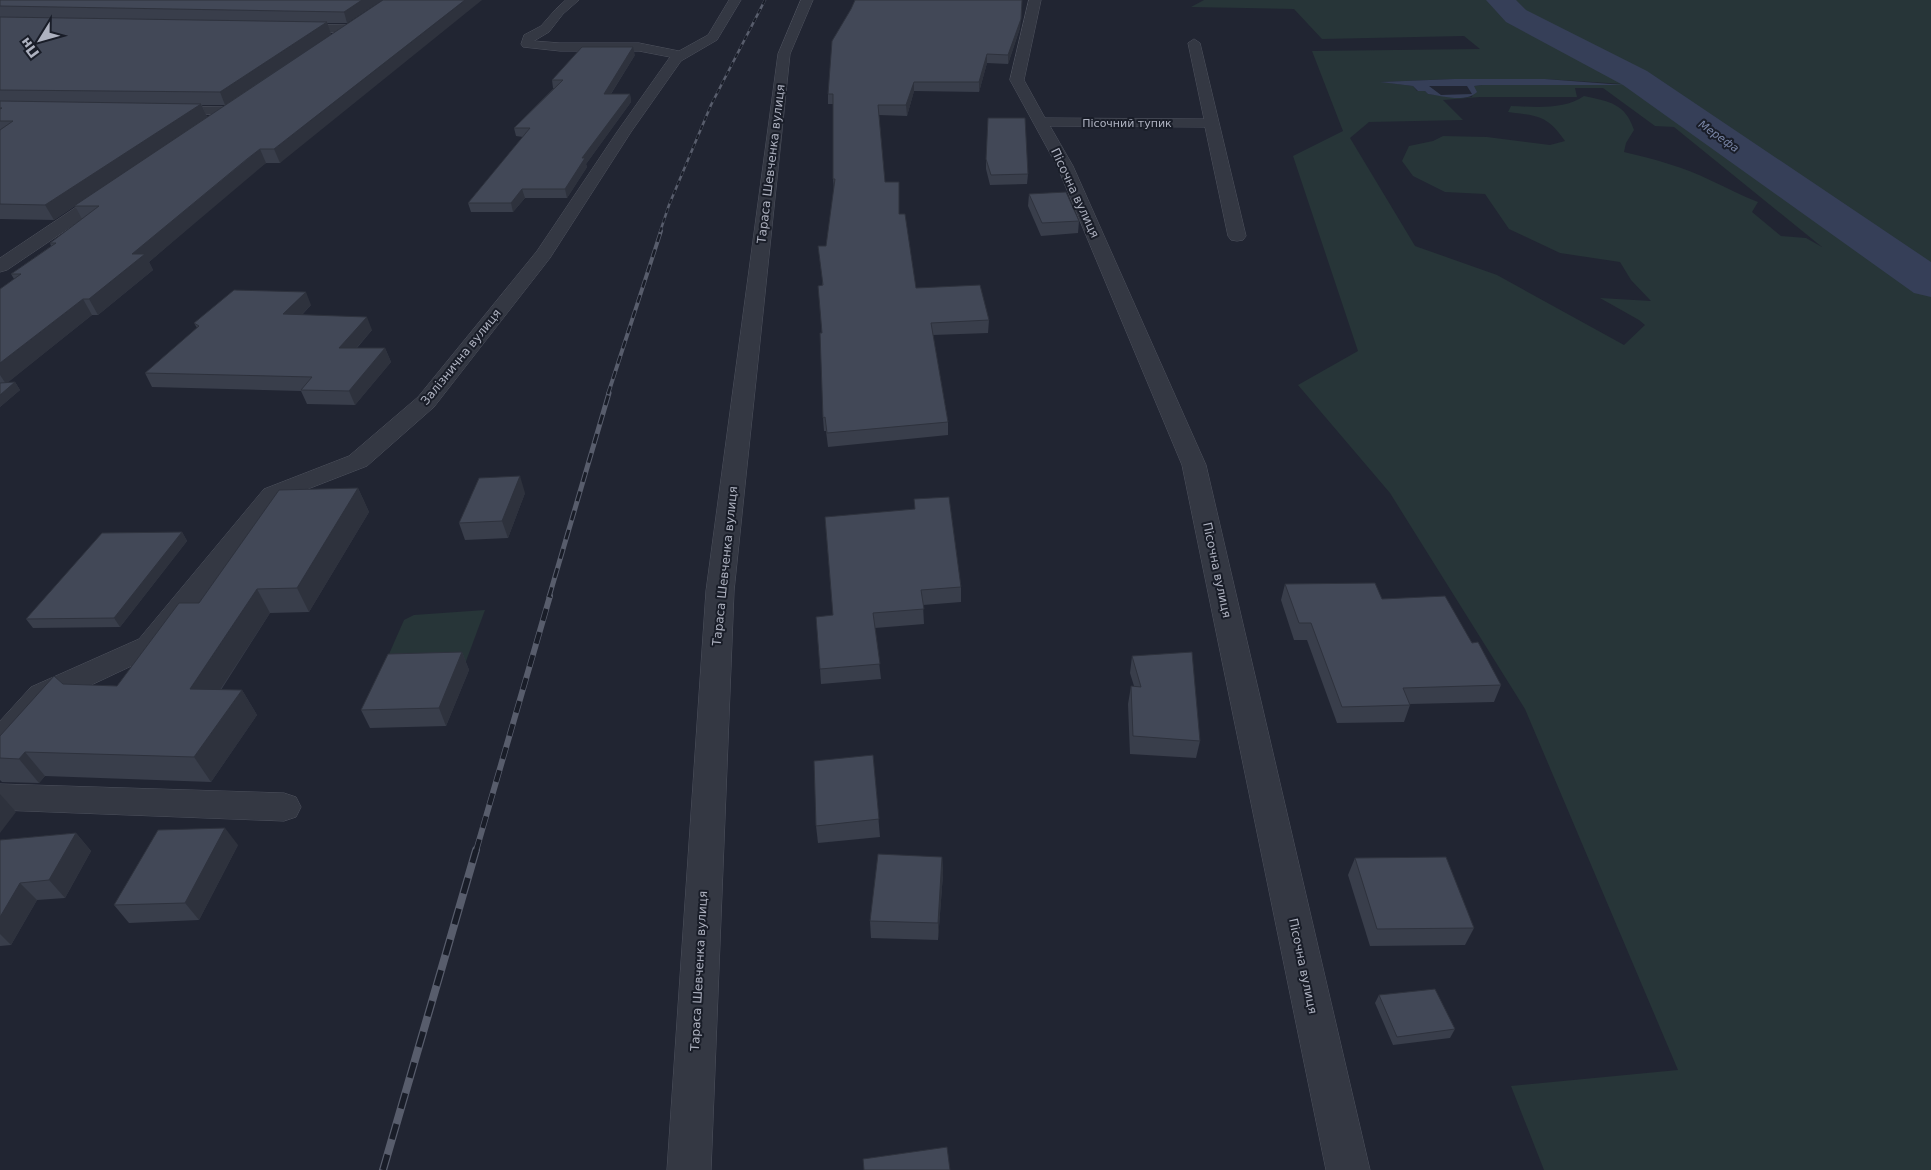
<svg xmlns="http://www.w3.org/2000/svg" width="1931" height="1170" viewBox="0 0 1931 1170" font-family="'DejaVu Sans',sans-serif">
<style>
.green{fill:#273538;fill-rule:evenodd}
.water{fill:#363f58;fill-rule:evenodd}
.lines{fill:none;stroke-linecap:round;stroke-linejoin:round}
.river{fill:#363f58;fill-rule:evenodd}
.minor-casing{stroke:#4e525e;stroke-width:1}
.minor{fill:#343843;fill-rule:evenodd}
.rail-far4-casing{stroke:#585d6c;stroke-width:2.5}
.rail-far3-casing{stroke:#585d6c;stroke-width:4}
.rail-far2-casing{stroke:#585d6c;stroke-width:5}
.rail-far1-casing{stroke:#585d6c;stroke-width:6}
.rail-casing{stroke:#585d6c;stroke-width:8}
.rail-far4{stroke:#191d28;stroke-width:2;stroke-dasharray:5;stroke-linecap:butt}
.rail-far3{stroke:#191d28;stroke-width:2.5;stroke-dasharray:8;stroke-linecap:butt}
.rail-far2{stroke:#191d28;stroke-width:3;stroke-dasharray:10;stroke-linecap:butt}
.rail-far1{stroke:#191d28;stroke-width:4.5;stroke-dasharray:12;stroke-linecap:butt}
.rail{stroke:#191d28;stroke-width:5.5;stroke-dasharray:16;stroke-linecap:butt}
.wall{fill:#393e4b;fill-rule:evenodd}
.shaded-wall{fill:#2e323d}
.building{fill:#424857;stroke:#2e323d}
.labels{text-anchor:middle;stroke-width:4;stroke-linejoin:round;paint-order:stroke}
.far-street-label{font-size:11px;fill:#aeb2c0;stroke:#191d28}
.far-water-label{font-size:11px;font-style:italic;fill:#7985a6;stroke:#191d28}
.street-label{font-size:12px;fill:#aeb2c0;stroke:#191d28}
</style>
<rect width="100%" height="100%" fill="#212532"/>
<!-- green -->
<g class="green">
<path d="M1204 0H1931V1170H1544L1511 1086 1678 1070 1525 709 1390 493 1298 385 1358 351 1293 156 1343 131 1312 51 1480 49 1464 36 1322 39 1294 9 1191 7ZM1454 79H1545L1623 84 1482 85 1474 86 1472 97 1460 98 1428 94 1425 91H1417L1413 86 1382 82ZM1575 88H1603L1655 126 1674 127 1822 247 1806 238 1781 236 1752 212 1758 202C1742 196 1728 188 1712 181 1684 167 1654 159 1624 152L1626 143 1634 130C1625 103 1610 102 1584 96 1564 110 1535 107 1511 106L1508 112C1538 116 1547 115 1565 141L1550 145 1487 137 1443 136 1433 141 1409 146 1402 161 1413 176 1445 192 1485 194 1509 229 1560 253 1620 262 1631 280 1651 301 1600 298 1639 320 1645 325 1624 345 1497 275 1415 246 1350 138 1369 122 1463 120 1443 100 1480 97H1577Z"/>
<path d="M485 610 465 664 382 670 404 620 414 615Z"/>
</g>
<!-- water -->
<path class="water" d="M1454 79H1545L1624 85H1482L1474 86 1477 92C1466 103 1442 96 1428 94L1425 91H1418L1413 86 1380 82ZM1429 86H1467L1472 94 1441 95Z"/>
<g class="lines">
<!-- river -->
<path class="river" d="M1486 0H1516L1526 10 1647 71 1931 262V297L1914 293 1623 85 1506 22Z"/>
<!-- minor casing -->
<g class="minor-casing">
<g id="minor">
<path d="M566 0H579L563 14 549 32 534 41 560 43H639L679 51 708 35 729 0H741L717 40 681 61 631 132 550 258 434 407 367 466 282 499 159 653 53 703 11 751 0 754V721L31 687 139 639 264 489 349 456 418 397 537 251 617 132 670 57 639 51H560L523 47 521 44 524 35 541 26 555 10Z"/>
<path d="M801 0H813L790 54 734 591 711 1170H667L706 591 778 54Z"/>
<path d="M1029 0H1041L1024 80 1045 118 1204 119 1188 43 1194 39 1200 43 1246 236 1243 240 1237 241 1231 240 1228 236 1205 127 1050 126 1073 166 1206 465 1370 1170H1326L1182 465 1057 166 1010 80Z"/>
<path d="M292 24 350 25 356 29 350 33 288 31 286 28Z"/>
<path d="M168 106 229 107 234 108 236 111 234 114 229 115 163 113 161 110 163 107Z"/>
<path d="M109 188 115 189 117 193 115 197 7 270 0 272V258L103 189Z"/>
<path d="M0 784 284 793 296 797 301 807 296 817 284 821 0 810Z"/>
</g>
</g>
<!-- minor -->
<use href="#minor" class="minor"/>
<!-- rail-far4 casing -->
<g class="rail-far4-casing">
<path id="rail-far4" d="M660 232 669 205 711 105 765 0"/>
</g>
<!-- rail-far3 casing -->
<g class="rail-far3-casing">
<path id="rail-far3" d="M608 394 661 231"/>
</g>
<!-- rail-far2 casing -->
<g class="rail-far2-casing">
<path id="rail-far2" d="M549 597 609 393"/>
</g>
<!-- rail-far1 casing -->
<g class="rail-far1-casing">
<path id="rail-far1" d="M476 851 550 596"/>
</g>
<!-- rail casing -->
<g class="rail-casing">
<path id="rail" d="M383 1170 476 850"/>
</g>
<!-- rail-far4 -->
<use href="#rail-far4" class="rail-far4"/>
<!-- rail-far3 -->
<use href="#rail-far3" class="rail-far3"/>
<!-- rail-far2 -->
<use href="#rail-far2" class="rail-far2"/>
<!-- rail-far1 -->
<use href="#rail-far1" class="rail-far1"/>
<!-- rail -->
<use href="#rail" class="rail"/>
</g>
<!-- wall -->
<g class="wall">
<path d="M0 0H382L347 23H327L331 34 249 89 383 0 280 163H266L252 173 149 262 153 270 98 315H92L8 382H15L20 390 0 407V289L14 279 11 274 51 246 50 243 82 219 75 206 54 220 0 219ZM202 105H225L207 117Z"/>
<path d="M1022 0 1020 28 1008 64 987 63 979 92 914 91 907 116 879 115 885 182 899 214 916 288 989 320 988 333 933 335 948 422V435L828 447 826 431H824L823 418 822 333V285L826 246 834 190 833 179V104H828V94Z"/>
<path d="M635 55 611 94H630L631 102 586 164 587 167 567 198H525L513 212H471L468 203 523 137 516 136 514 128 554 88H553L552 80Z"/>
<path d="M986 159 1028 174 1027 184 990 185 986 169Z"/>
<path d="M1029 194 1079 221 1078 233 1041 236 1028 206Z"/>
<path d="M311 305 302 315 372 330 357 348H385L391 362 355 405 307 404 301 391 152 387 145 373 197 328 194 323Z"/>
<path d="M358 488 369 512 309 612 270 613 221 690H242L257 715 211 782 45 776 39 783 2 782 0 780V736L63 684 117 686 199 603Z"/>
<path d="M525 493 508 538 465 540 459 523Z"/>
<path d="M825 517 961 587V602L923 605 924 624 875 628 881 679 821 684 820 669 833 615Z"/>
<path d="M182 532 187 541 120 627 33 628 26 619Z"/>
<path d="M1285 584 1382 599 1472 643 1501 685 1494 702 1410 704V705L1404 722 1337 723 1307 640H1294L1281 600Z"/>
<path d="M462 652 469 670 446 726 370 728 361 710Z"/>
<path d="M1132 656 1200 741 1196 758 1130 754 1128 704 1131 686H1134L1130 673Z"/>
<path d="M873 755 880 837 818 843 816 826Z"/>
<path d="M76 833 91 851 65 898 37 900 11 945 0 946V840Z"/>
<path d="M238 845 199 920 129 923 114 905Z"/>
<path d="M942 857 943 874 938 940 871 938 870 921Z"/>
<path d="M1355 858 1474 928 1465 945 1370 946 1348 875Z"/>
<path d="M1379 995 1455 1029 1450 1038 1393 1045 1375 1003Z"/>
</g>
<!-- shaded-wall -->
<g class="shaded-wall">
<path d="M362 0H382L347 23 344 12Z"/>
<path d="M465 0H482L280 163 274 149Z"/>
<path d="M1022 0 1020 28 1008 64V55Z"/>
<path d="M327 22 331 34 225 105 220 92Z"/>
<path d="M633 47 635 55 605 103 604 94Z"/>
<path d="M987 54V63L979 92V82Z"/>
<path d="M914 82V91L907 116 906 105Z"/>
<path d="M630 94 631 102 586 164 587 167 567 198 565 189 582 158Z"/>
<path d="M201 104 207 117 54 220 45 205Z"/>
<path d="M260 149 266 163 149 262 153 270 98 315 89 299 132 254Z"/>
<path d="M522 189 525 198 513 212 511 203Z"/>
<path d="M306 292 311 305 289 328 283 314Z"/>
<path d="M83 299 92 315 6 384 0 375V363Z"/>
<path d="M367 317 372 330 345 361 339 348Z"/>
<path d="M385 348 391 362 355 405 349 391Z"/>
<path d="M15 382 20 390 0 407V395Z"/>
<path d="M520 476 525 493 508 538 502 521Z"/>
<path d="M358 488 369 512 309 612 297 588Z"/>
<path d="M182 532 187 541 120 627 114 618Z"/>
<path d="M257 589 270 613 205 713 190 689Z"/>
<path d="M462 652 469 670 446 726 439 708Z"/>
<path d="M242 690 257 715 211 782 194 757Z"/>
<path d="M25 752 45 776 39 783 19 759Z"/>
<path d="M0 794 16 812 0 833Z"/>
<path d="M225 828 238 845 199 920 185 903Z"/>
<path d="M76 833 91 851 65 898 49 880Z"/>
<path d="M942 857 943 874 938 940V923Z"/>
<path d="M20 883 37 900 11 945 0 934V917Z"/>
</g>
<!-- building -->
<g class="building">
<path d="M0 0H362L344 12 0 6Z"/>
<path d="M383 0H465L274 149H260L247 159 132 254H145L89 299H83L0 363V289L21 274H11L56 243H50L99 206H74Z"/>
<path d="M855 0H1022L1021 19 1008 55 987 54 979 82H914L906 105H878L885 182H899V214H905L916 288 980 285 989 320 931 323 948 422 827 433 825 417 823 418 820 333H822L818 286 823 285 818 246H826L835 179H833V94H828L832 41 851 9Z"/>
<path d="M0 17 327 22 220 92 0 90Z"/>
<path d="M582 47H633L604 94H630L582 158H585L565 189H522L511 203H468L530 128H514L563 80H552Z"/>
<path d="M0 101 201 104 45 205 0 204V130L13 121H0V109L2 108H0Z"/>
<path d="M988 118H1025L1028 174 991 175 986 159Z"/>
<path d="M1066 192 1079 221 1042 223 1029 194Z"/>
<path d="M234 290 306 292 283 314 367 317 339 348H385L349 391 301 390 312 377 145 373 199 326 194 323Z"/>
<path d="M15 382 0 395V383Z"/>
<path d="M520 476 502 521 459 523 479 478Z"/>
<path d="M358 488 297 588 257 589 190 689 242 690 194 757 25 752 19 759 0 758V736L54 676 63 684 117 686 179 603H199L279 490Z"/>
<path d="M949 497 961 587 921 590 924 609 873 613 880 664 820 669 816 617 833 615 825 517 915 509 914 499Z"/>
<path d="M182 532 114 618 26 619 102 533Z"/>
<path d="M1375 583 1382 599 1445 596 1472 643 1478 642 1501 685 1403 688 1410 705 1342 707 1311 623H1299L1285 584Z"/>
<path d="M462 652 439 708 361 710 388 654Z"/>
<path d="M1192 652 1200 741 1133 736 1131 686 1141 687 1132 656Z"/>
<path d="M873 755 879 819 816 826 814 761Z"/>
<path d="M225 828 185 903 114 905 158 830Z"/>
<path d="M76 833 49 880 20 883 0 917V840Z"/>
<path d="M878 854 942 857 938 923 870 921Z"/>
<path d="M1446 857 1474 928 1377 929 1355 858Z"/>
<path d="M1435 989 1455 1029 1397 1037 1379 995Z"/>
<path d="M947 1147 950 1170H864L863 1159Z"/>
</g>
<g class="labels">
<!-- far-street labels -->
<g class="far-street-label">
<text x="1127" y="127">Пісочний тупик</text>
</g>
<!-- far-water labels -->
<g class="far-water-label">
<text transform="translate(1719 136) rotate(35)" y="4">Мерефа</text>
</g>
<!-- street labels -->
<g class="street-label">
<text transform="translate(771 164) rotate(-83)" y="4">Тараса Шевченка вулиця</text>
<text transform="translate(1075 193) rotate(65)" y="4">Пісочна вулиця</text>
<text transform="translate(461 357) rotate(-51)" y="4">Залізнична вулиця</text>
<text transform="translate(725 566) rotate(-84)" y="4">Тараса Шевченка вулиця</text>
<text transform="translate(1217 570) rotate(78)" y="4">Пісочна вулиця</text>
<text transform="translate(1303 966) rotate(78)" y="4">Пісочна вулиця</text>
<text transform="translate(699 971) rotate(-87)" y="4">Тараса Шевченка вулиця</text>
</g>
</g>
<!-- north arrow -->
<g transform="translate(40 40) rotate(233)" stroke="#191d28" stroke-width="4" paint-order="stroke">
<path d="M0-4L9 19L0 12L-9 19Z" fill="#aeb2c0"/>
<text y="-8" font-size="14" font-weight="bold" text-anchor="middle" fill="#aeb2c0">Пн</text>
</g>
</svg>
